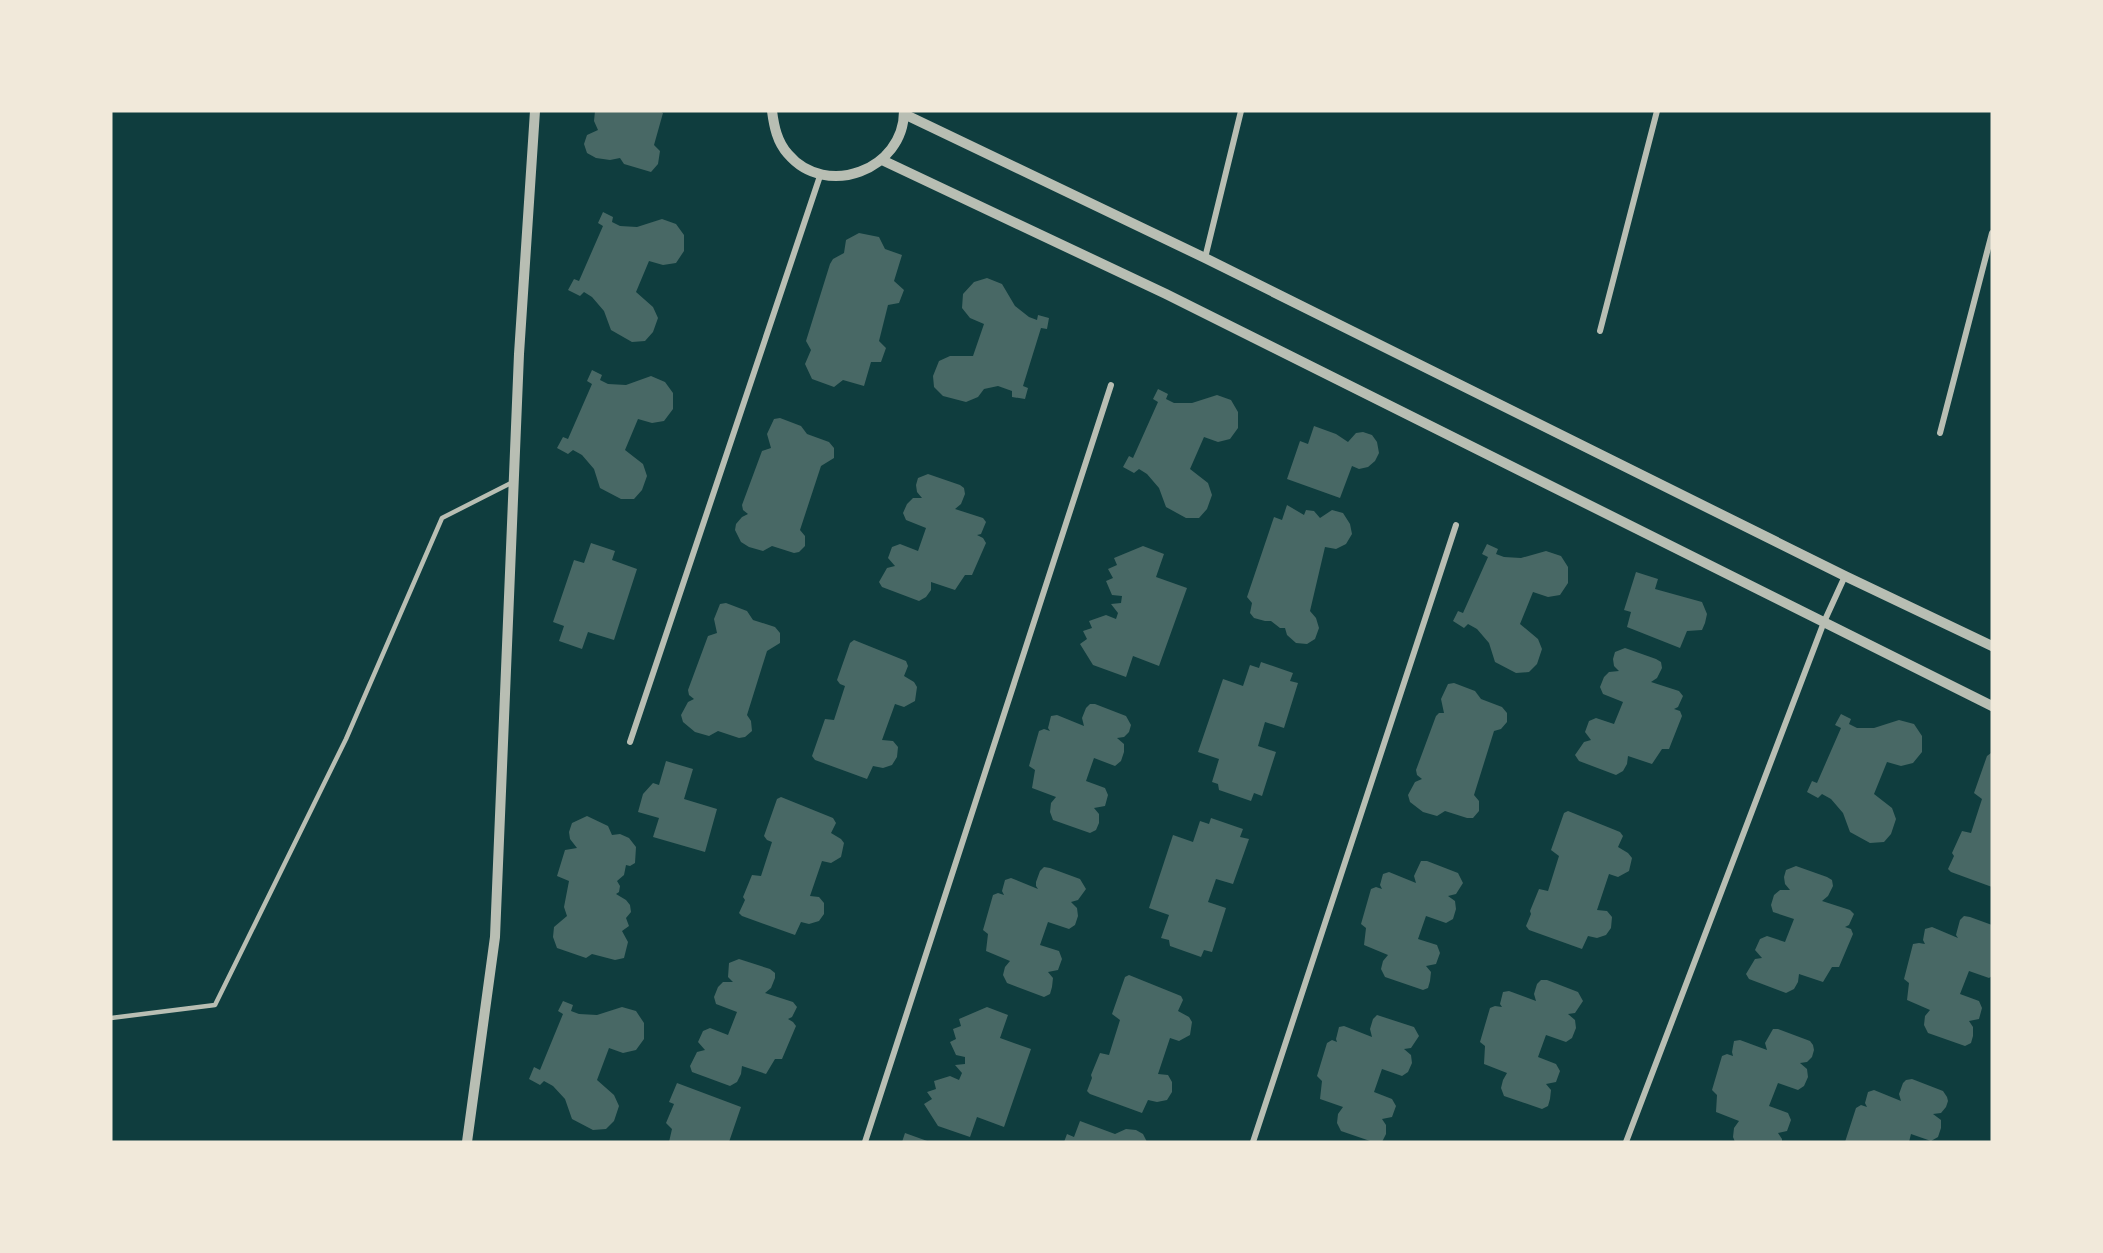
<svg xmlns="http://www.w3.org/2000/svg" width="2103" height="1253" viewBox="0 0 2103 1253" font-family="'Archivo Narrow',sans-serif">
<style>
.building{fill:#486865}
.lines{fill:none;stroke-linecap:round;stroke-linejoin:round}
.service{stroke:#b8beb3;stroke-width:4.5}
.minor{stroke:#b8beb3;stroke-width:6}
.tertiary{stroke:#b8beb3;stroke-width:10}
</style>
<rect width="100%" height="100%" fill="#0f3d3e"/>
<!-- building -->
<g class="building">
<path d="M595 111H660L663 113 654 145 660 151 658 164 651 172 624 164 620 158 610 160 596 158 587 153 584 144 587 135 598 130 594 121Z"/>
<path d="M603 212 613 217 612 222 620 226 637 227 662 219 676 224 684 235V251L676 263 663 265 649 261 636 292 653 307 658 318 653 332 645 341 632 342 611 330 604 311 592 297 584 292 580 296 568 290 574 279 579 281 603 226 598 223Z"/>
<path d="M859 233 879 237 885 249 902 255 894 281 904 290 899 303 888 305 879 341 886 348 881 362H871L864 386 843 380 834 387 812 379 805 364 811 350 806 341 830 264 833 259 844 253 846 240Z"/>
<path d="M987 278 1002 284 1015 306 1029 317 1037 320 1038 315 1049 318 1047 329 1041 328 1023 386 1028 388 1025 399 1012 397V391L998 386 984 389 978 397 966 402 943 396 934 387 933 376 939 361 950 356H973L984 324 970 318 962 308 963 294 974 282Z"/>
<path d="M592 370 602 375 600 380 608 384 626 385 651 376 665 382 673 393V409L664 421 652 423 638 419 625 450 643 464 647 476 642 490 634 499H621L600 488 594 469 582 455 573 450 568 454 557 448 563 437 568 439 592 384 587 381Z"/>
<path d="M1158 389 1168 394 1166 399 1174 403H1192L1217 395 1231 400 1238 412V428L1230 439 1218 442 1204 437 1190 469 1208 483 1212 495 1207 509 1199 518H1186L1166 507 1159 488 1147 474 1139 469 1134 473 1123 467 1129 456 1133 458 1158 402 1153 399Z"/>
<path d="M780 418 801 426 807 434 829 442 834 448V458L821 466 800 530 805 536V546L799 552 794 553 772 546 763 551 749 547 741 542 735 530 736 524 742 517 748 514 743 510 742 505 762 451 771 448 767 434 774 419Z"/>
<path d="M1314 426 1336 434 1348 442 1356 433 1363 432 1372 435 1377 442 1379 453 1375 461 1368 467 1359 469 1352 466 1340 498 1287 479 1300 441 1308 444Z"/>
<path d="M928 474 960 485 964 488 965 494 961 504 955 509 983 518 986 522 981 534 977 535 983 538 986 543 972 575H965L955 590 931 582V590L926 597 919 601 882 587 879 582 887 568 895 566 888 558 892 547 900 544 918 551 926 528 906 520 903 513 907 504 913 498H922L917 492 916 485 918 478Z"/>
<path d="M1287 505 1304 515 1306 510 1314 511 1320 518 1332 510 1343 513 1350 524 1352 534 1346 544 1336 549 1325 547 1310 611 1316 618 1319 628 1315 639 1307 644 1296 643 1287 635 1285 628H1280L1271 621H1265L1254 618 1250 613 1252 603 1247 597 1274 517 1282 520Z"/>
<path d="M591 543 615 551 612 560 637 569 614 640 588 632 582 649 559 641 564 626 553 622 574 560 584 563Z"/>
<path d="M1487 544 1498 549 1496 554 1504 557 1521 558 1546 551 1561 556 1568 567V583L1560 595 1548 597 1533 592 1520 624 1538 639 1542 649 1537 664 1529 672 1516 673 1495 662 1489 643 1477 629 1468 624 1464 628 1453 621 1458 611 1463 613 1488 557 1482 554Z"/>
<path d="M1143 546 1164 554 1156 577 1187 588 1159 666 1133 656 1126 677 1093 665 1080 644 1087 639 1083 631 1092 628 1089 621 1106 615 1116 619 1118 613 1111 604 1121 603 1122 596 1112 595 1106 581 1113 578 1108 569 1117 565 1114 558Z"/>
<path d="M1636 572 1658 579 1655 589 1702 602 1707 614 1705 623 1702 630 1687 631 1680 648 1627 627 1631 612 1624 610Z"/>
<path d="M726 603 747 611 753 620 775 627 780 633V643L767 651 747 715 751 721 752 731 745 737 739 738 718 731 709 736 695 732 683 722 681 715 688 702 694 699 689 695 688 690 708 636 717 633 714 619 720 604Z"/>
<path d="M854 640 906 661 908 666 904 676 914 682 917 687 915 701 904 707 895 704 882 740 893 741 898 747 897 757 892 765 883 768 873 766 867 779 815 760 812 756 825 719 834 720 845 686 840 684 837 680 850 643Z"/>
<path d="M1625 648 1656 659 1661 662 1662 668 1657 678 1651 682 1679 691 1683 696 1678 707 1674 709 1680 711 1682 716 1669 749H1662L1652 764 1628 756 1627 764 1623 771 1616 775 1579 761 1575 755 1584 742 1591 740 1585 732 1589 721 1596 718 1614 724 1623 702 1603 694 1600 687 1604 677 1609 672 1619 671 1614 666 1613 659 1615 652Z"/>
<path d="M1261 662 1293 673 1290 681 1298 683 1284 728 1265 722 1258 746 1276 752 1262 796 1254 793 1251 801 1219 790 1218 784 1212 782 1219 759 1198 752 1223 679 1243 686 1250 665 1259 668Z"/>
<path d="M1454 683 1475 691 1481 699 1502 707 1507 713V722L1501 729 1494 731 1474 795 1479 801V811L1473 818H1467L1445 811 1437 816 1423 812 1410 802 1408 795 1415 782 1422 779 1417 775 1416 770 1436 716 1439 713H1444L1441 699 1448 684Z"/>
<path d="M1090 704H1095L1126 716 1131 725 1129 732 1124 737 1117 738 1124 744V752L1121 761 1115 766 1094 758 1086 781 1105 788 1108 795 1105 806 1094 808 1099 814V823L1096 830 1090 833 1053 820 1050 812 1051 803 1056 797 1032 788 1035 770 1029 766 1039 731 1044 729 1050 731 1048 728 1051 716 1057 715 1084 726 1082 718 1086 708Z"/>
<path d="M1841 714 1851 719 1849 724 1857 728H1874L1899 720 1914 724 1922 736V752L1913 763 1901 766 1887 762 1874 794 1892 808 1896 819 1891 834 1884 842 1870 843 1850 832 1843 813 1831 799 1822 794 1818 798 1807 792 1812 781 1817 783 1841 728 1835 725Z"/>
<path d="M1991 753 1992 754V887L1951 872 1948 869 1954 856 1952 853 1962 831 1971 833 1982 799 1974 793 1987 756Z"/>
<path d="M666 761 693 769 684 799 717 809 705 852 653 837 659 818 638 812 643 794 653 783 659 785Z"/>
<path d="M781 797 833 818 836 823 831 833 841 839 844 843 841 857 831 863 822 861 810 896 819 897 824 903V914L819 921 809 924 801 922 795 935 742 916 739 913 745 900 743 897 752 875 761 876 772 842 767 840 764 836 777 799Z"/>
<path d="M1568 811 1620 832 1623 836 1618 847 1628 853 1632 858 1629 871 1618 877 1609 874 1597 910 1607 911 1612 917 1611 928 1606 935 1597 938 1588 936 1582 949 1529 930 1526 926 1531 914 1530 911 1539 889 1548 891 1559 856 1551 850 1564 813Z"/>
<path d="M587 816 608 826 612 835 620 834 629 838 636 847 635 863 630 866 626 865 624 875 617 881 620 886 619 892 616 894 626 900 630 905 631 912 626 918 629 926 622 931 628 942 624 958 615 960 592 954 586 958 557 948 553 937 554 927 567 916 564 907 569 881 557 876 565 850 577 848 570 839 569 832 572 823Z"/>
<path d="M1211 818 1243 829 1240 837 1249 839 1233 884 1216 879 1208 902 1226 908 1212 952 1204 950 1201 957 1170 946 1169 940 1161 938 1169 915 1149 908 1173 835 1193 842 1200 821 1209 824Z"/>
<path d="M1421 861H1427L1458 873 1463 883 1456 894 1448 896 1455 901 1456 909 1453 919 1446 923 1426 916 1418 939 1437 945 1440 953 1436 964 1426 966 1431 972 1430 981 1428 988 1423 990 1385 977 1381 969 1383 961 1388 955 1364 945 1366 928 1361 924 1371 889 1376 887 1382 889 1380 885 1383 874 1389 872 1416 883 1414 876Z"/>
<path d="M1796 866 1827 877 1832 880 1833 886 1828 896 1822 901 1850 910 1854 914 1849 925 1845 927 1851 929 1853 934 1839 967H1832L1823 982 1799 974 1798 982 1794 989 1786 993 1749 979 1746 974 1755 959 1762 958 1755 950 1760 939 1767 936 1785 942 1794 919 1773 912 1771 905 1774 895 1780 890H1790L1785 884 1784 877 1786 870Z"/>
<path d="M1044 867 1050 868 1080 879 1086 889 1078 900 1071 902 1077 908 1078 916 1075 925 1069 929 1048 922 1040 945 1059 951 1062 959 1058 970 1048 972 1053 978 1052 987 1050 994 1044 997 1007 983 1003 975 1005 967 1010 961 986 951 988 934 983 930 993 895 998 893 1004 895 1002 891 1005 880 1011 878 1038 889 1036 886V882L1040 871Z"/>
<path d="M1964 916 1970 917 1992 925V976L1989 978 1969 971 1960 994 1979 1001 1982 1008 1979 1019 1969 1021 1973 1027V1036L1971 1043 1965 1046 1928 1033 1924 1025 1925 1016 1930 1010 1907 1000 1909 983 1904 979 1913 944 1919 943 1925 944 1923 940 1925 929 1932 927 1958 938 1956 935 1957 931 1960 920Z"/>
<path d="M739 959 770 969 775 973V978L771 988 765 993 793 1002 797 1007 792 1017 788 1019 793 1022 796 1026 782 1059H775L766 1074 742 1066 741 1074 737 1082 730 1086 692 1072 690 1066 697 1052 705 1050 698 1042 703 1031 710 1028 728 1035 737 1012 716 1004 714 997 718 987 723 982H733L728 977 729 963Z"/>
<path d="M1129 975 1181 996 1183 1000 1178 1011 1189 1017 1192 1022 1190 1035 1179 1041 1170 1038 1158 1074 1168 1075 1172 1082V1092L1167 1100 1157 1102 1148 1100 1142 1113 1090 1094 1087 1091 1092 1078 1091 1075 1100 1053 1109 1055 1120 1020 1112 1014 1125 977Z"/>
<path d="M1541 980H1547L1578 992 1583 1001 1575 1013 1568 1014 1575 1020 1576 1028 1572 1038 1566 1042 1546 1035 1538 1057 1556 1064 1560 1071 1556 1082 1546 1084 1551 1090 1550 1099 1548 1106 1542 1109 1504 1096 1501 1088 1503 1080 1507 1073 1484 1064 1485 1046 1480 1042 1490 1008 1495 1006 1502 1007 1500 1004 1503 992 1509 991 1536 1001 1534 994 1537 984Z"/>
<path d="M563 1001 573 1005 571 1011 579 1014 597 1015 622 1007 636 1011 644 1023V1039L636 1050 623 1053 609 1048 597 1080 614 1095 619 1106 614 1121 606 1129 593 1130 572 1119 565 1099 553 1086 544 1081 540 1085 529 1079 534 1067 540 1070 563 1014 558 1011Z"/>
<path d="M987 1007 1008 1015 1000 1038 1031 1049 1004 1127 977 1117 970 1137 938 1126 924 1104 932 1099 927 1092 936 1089 934 1081 950 1076 959 1080 962 1073 955 1065 965 1064V1057L956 1055 950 1042 956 1039 953 1029 961 1026 959 1019Z"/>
<path d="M1377 1015 1414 1027 1419 1036 1411 1048 1404 1049 1411 1055 1412 1063 1408 1072 1402 1076 1382 1069 1374 1092 1392 1099 1396 1106 1392 1117 1382 1119 1386 1125V1134L1382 1142H1373L1341 1131 1337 1123 1338 1114 1343 1107 1320 1099 1322 1081 1317 1076 1327 1043 1332 1040 1337 1042 1336 1039 1339 1027 1344 1026 1372 1037 1370 1029 1373 1019Z"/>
<path d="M1773 1029H1778L1810 1041 1813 1045 1814 1050 1812 1057 1807 1062 1800 1063 1807 1069 1808 1077 1804 1086 1798 1090 1778 1083 1769 1106 1788 1113 1791 1120 1787 1131 1778 1133 1782 1139V1142H1735L1733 1137 1734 1128 1739 1121 1716 1112 1717 1095 1712 1090 1722 1056 1727 1054 1733 1056 1732 1052 1734 1041 1740 1040 1767 1050 1765 1043Z"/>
<path d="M1912 1079 1943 1091 1947 1097 1948 1101 1946 1107 1941 1113 1933 1114 1941 1120V1128L1938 1137 1931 1141 1911 1134 1909 1142H1845L1856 1108 1861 1105 1867 1107 1865 1103 1868 1092 1874 1090 1901 1101 1899 1094 1903 1083 1906 1080Z"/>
<path d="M677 1083 741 1107 729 1142H669L672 1129 666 1123 674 1104 669 1102Z"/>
<path d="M1080 1121 1115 1134 1126 1129 1136 1130 1143 1134 1147 1142H1064L1067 1134 1074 1137Z"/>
<path d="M905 1133 930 1142H902Z"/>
</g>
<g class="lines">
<!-- service -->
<path class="service" d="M111 1018 215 1005 346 739 442 518 511 483"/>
<!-- minor -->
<g class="minor">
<path d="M1205 258 1241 111"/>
<path d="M1600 331 1657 111"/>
<path d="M1940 433 1992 233"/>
<path d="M630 742 821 173"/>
<path d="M865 1142 1111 385"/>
<path d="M1253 1142 1456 525"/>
<path d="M1626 1142 1824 622 1845 576"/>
</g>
<!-- tertiary -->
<g class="tertiary">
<path d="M772 111C774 126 777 142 788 154 826 199 904 170 904 111"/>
<path d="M904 114 1205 258 1845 576 1992 646"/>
<path d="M882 160 1166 294 1992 706"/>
<path d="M467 1142 495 937 519 354 535 111"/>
</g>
</g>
<!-- border -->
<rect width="2103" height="1253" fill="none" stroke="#f1e9da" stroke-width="225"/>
</svg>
